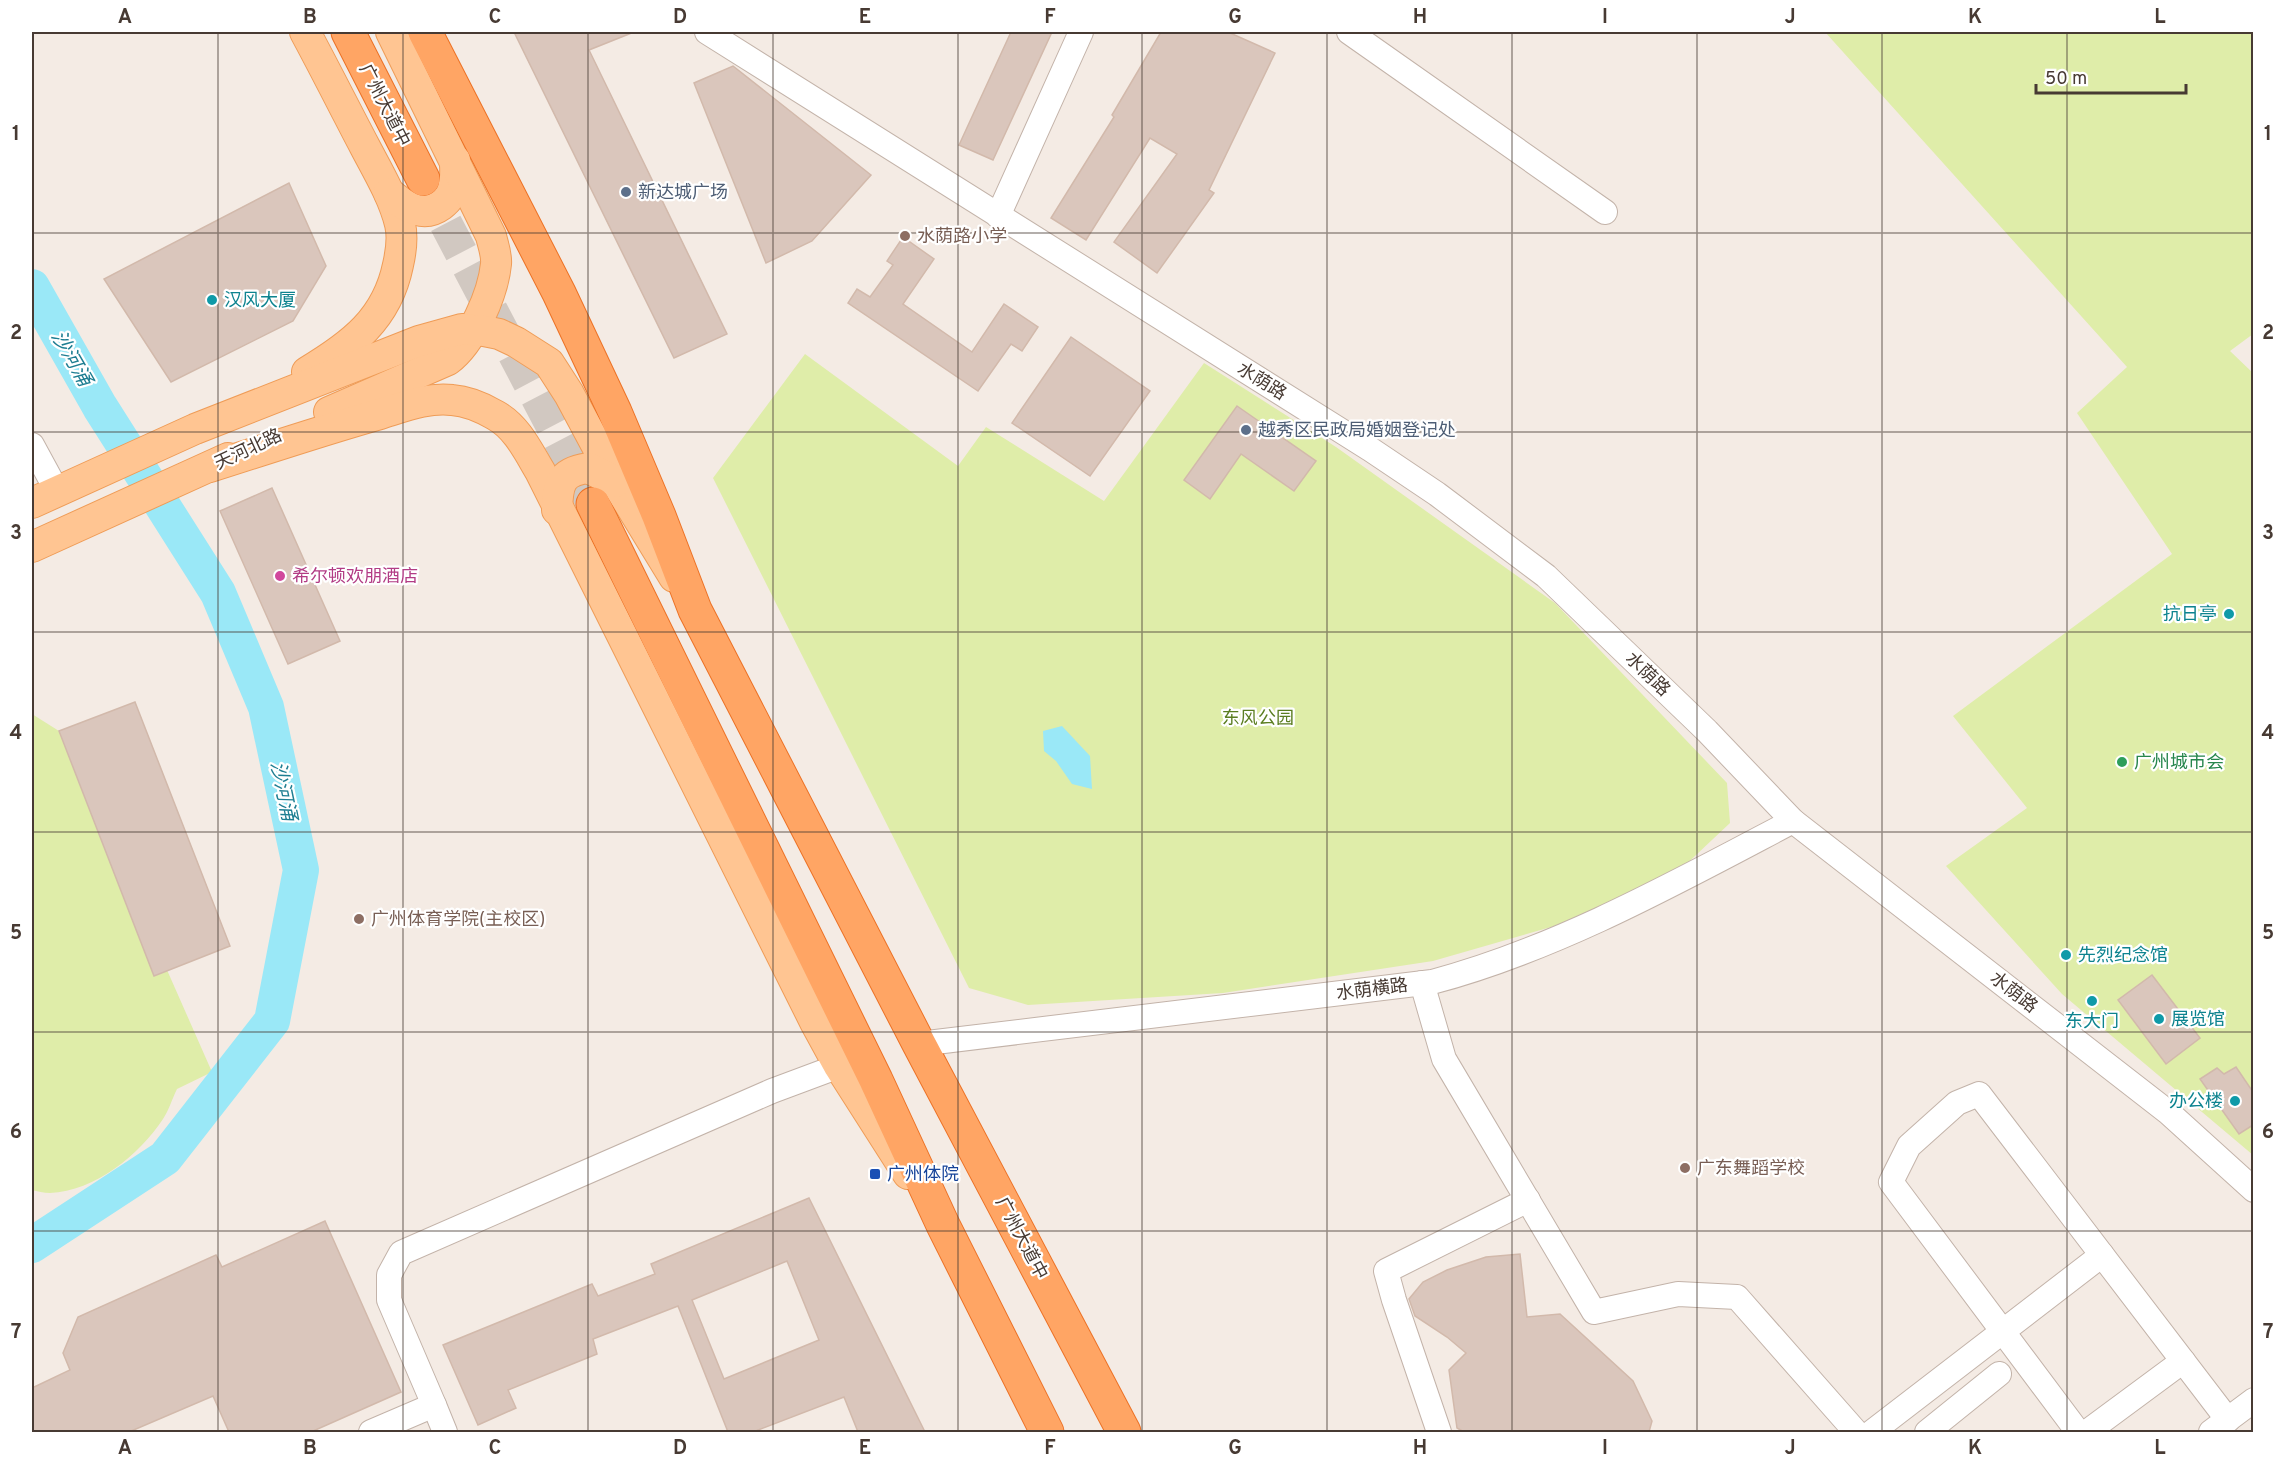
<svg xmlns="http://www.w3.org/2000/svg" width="2285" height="1464" viewBox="0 0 2285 1464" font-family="Overpass,'Noto Sans SC',sans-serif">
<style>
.green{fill:#dfeda9}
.water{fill:#9ae8f7}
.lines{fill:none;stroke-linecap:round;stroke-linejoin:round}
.river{stroke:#9ae8f7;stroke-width:36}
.building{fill:#dac6bc;stroke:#d2b9ab;stroke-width:1.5;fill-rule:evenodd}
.highway-tunnel{stroke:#d1c8c1;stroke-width:33;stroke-dasharray:33 16;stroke-linecap:butt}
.minor-casing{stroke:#c3b3a9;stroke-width:26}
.major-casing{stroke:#ef9c57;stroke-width:32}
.highway-casing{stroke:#ec7226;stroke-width:35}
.minor{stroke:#fff;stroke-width:24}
.major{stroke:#ffc592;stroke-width:30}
.highway{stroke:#ffa564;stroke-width:33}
.grid{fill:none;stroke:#473a33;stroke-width:1.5;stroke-opacity:0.55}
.service-dot{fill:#5c6f8a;stroke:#fff;stroke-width:2}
.education-dot{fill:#8d6e63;stroke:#fff;stroke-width:2}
.culture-dot{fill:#0f9aa8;stroke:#fff;stroke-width:2}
.hotel-dot{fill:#d1479c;stroke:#fff;stroke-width:2}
.leisure-dot{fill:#2e9e5b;stroke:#fff;stroke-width:2}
.transit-dot{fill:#1a4fb4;stroke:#fff;stroke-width:2}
.labels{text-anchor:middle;stroke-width:4.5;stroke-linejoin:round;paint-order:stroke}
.street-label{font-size:18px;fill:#473a33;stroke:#fff}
.service-label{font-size:18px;fill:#4e5e75;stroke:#fff;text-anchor:start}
.education-label{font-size:18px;fill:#785e54;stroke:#fff;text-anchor:start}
.culture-label{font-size:18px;fill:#0d838f;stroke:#fff;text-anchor:start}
.hotel-label{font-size:18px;fill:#b23c85;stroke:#fff;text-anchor:start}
.park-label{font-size:18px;fill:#5b7e21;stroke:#fff}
.leisure-label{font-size:18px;fill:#27864d;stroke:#fff;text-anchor:start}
.transit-label{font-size:18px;fill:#164399;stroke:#fff;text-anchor:start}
.water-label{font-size:20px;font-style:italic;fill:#1e7e92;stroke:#fff}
.neatline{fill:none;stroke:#473a33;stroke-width:2}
.grid-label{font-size:20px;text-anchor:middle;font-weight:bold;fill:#473a33}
</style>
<rect width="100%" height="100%" fill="#f4ebe4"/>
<!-- green -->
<g class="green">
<path d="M1825 32H2253V334L2230 351 2254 374 2253 1155 2062 994 1946 866 2027 808 1953 716 2172 554 2077 413 2127 367Z"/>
<path d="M805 354 958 466 986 427 1104 501 1204 363 1336 447 1555 603 1727 783 1730 823 1678 872 1572 921 1433 961 1223 993 1028 1005 969 988 713 478Z"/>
<path d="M32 714 59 731 74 759 212 1072 177 1089C172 1099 169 1110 163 1119 139 1155 95 1191 50 1193 44 1193 37 1191 32 1190Z"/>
</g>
<!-- water -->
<path class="water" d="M1062 726 1090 756 1092 789 1072 784 1056 761 1044 751 1043 731Z"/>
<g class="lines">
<!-- river -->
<path class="river" d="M32 287 100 407 218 593 266 707 301 870 272 1021 165 1158 32 1245"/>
</g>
<!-- building -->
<g class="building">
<path d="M514 32H634L589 50 727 334 674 358Z"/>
<path d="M1011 32H1052L993 160 959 145Z"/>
<path d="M1161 32H1228L1275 53 1209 190 1214 193 1157 273 1114 242 1177 154 1150 138 1086 240 1051 218 1114 117 1112 115Z"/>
<path d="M733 66 871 175 812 241 766 263 694 83Z"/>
<path d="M289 183 326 266 293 321 171 382 104 279Z"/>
<path d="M903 237 934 259 903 304 972 352 1004 304 1038 327 1022 351 1011 344 978 391 848 303 857 289 870 297 893 265 887 261Z"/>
<path d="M1071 337 1150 391 1090 476 1012 423Z"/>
<path d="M1237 406 1316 461 1294 491 1241 454 1210 499 1184 480Z"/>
<path d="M272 488 340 641 288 664 220 511Z"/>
<path d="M135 702 230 946 154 976 59 731Z"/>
<path d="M2152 975 2200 1038 2166 1064 2118 1000Z"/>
<path d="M2236 1067 2253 1092V1125L2239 1134 2200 1079 2217 1068 2224 1074Z"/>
<path d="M809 1198 925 1432H858L844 1397 753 1432H728L678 1306 593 1339 597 1354 508 1390 516 1408 478 1425 443 1345 592 1284 598 1296 655 1274 651 1264ZM787 1261 819 1340 724 1379 692 1300Z"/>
<path d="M325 1221 401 1392 311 1432H229L213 1396 129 1432H32V1388L70 1370 63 1353 78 1317 216 1255 222 1267Z"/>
<path d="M1520 1254 1527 1317 1560 1314 1633 1381 1652 1421 1649 1432H1464L1457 1428 1449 1370 1466 1353 1447 1337 1415 1316 1409 1299 1423 1282 1447 1270 1486 1257Z"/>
</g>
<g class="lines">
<!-- highway-tunnel -->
<path class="highway-tunnel" d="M423 180 593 504"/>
<!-- minor casing -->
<g class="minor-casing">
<g id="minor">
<path d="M707 32 1370 449 1437 494 1546 576 1707 731 1793 821 2169 1113 2254 1190"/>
<path d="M1349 32 1605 212"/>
<path d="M998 216 1081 32"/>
<path d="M32 445 57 491"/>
<path d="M1422 983 1444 1059 1594 1312 1678 1294 1737 1297 1856 1432"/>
<path d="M919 1044 1432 982C1557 949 1679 881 1793 821"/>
<path d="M434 1405 445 1432"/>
<path d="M371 1432 434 1405 389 1300V1275L401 1253 772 1091 839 1066"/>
<path d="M1439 1432 1394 1300 1386 1271 1528 1200"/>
<path d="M1872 1432 2102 1255"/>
<path d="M1927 1432 1999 1374"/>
<path d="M2078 1432 1891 1182 1909 1146 1957 1103 1979 1094 2228 1420"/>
<path d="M2087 1432 2183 1361"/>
<path d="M2211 1432 2254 1400"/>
</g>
</g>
<!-- major casing -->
<g class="major-casing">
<g id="major">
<path d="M305 32C325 69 344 107 364 145 377 170 393 196 400 224 403 237 401 252 398 265 387 319 352 345 307 372"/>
<path d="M389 193C397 199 406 208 417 210 434 215 452 201 454 184 456 176 455 168 455 160"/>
<path d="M329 412 448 360C472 342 493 294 496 264 497 255 493 245 491 236L391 32"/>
<path d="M210 467C267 449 323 430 380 414 403 407 428 397 452 400 466 401 483 408 495 415 517 427 528 451 540 471L815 1022 839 1066 908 1174"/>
<path d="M32 503 195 429 419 341 462 329 484 331 499 334 516 342 549 363 569 394 616 482 674 577"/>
<path d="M557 510C558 484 560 472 588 468L616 482"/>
<path d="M32 547 228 458"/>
</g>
</g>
<!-- highway casing -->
<g class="highway-casing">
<g id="highway">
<path d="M348 32 423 179"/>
<path d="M425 32 559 293 615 412 659 516 695 610 919 1044 1124 1432"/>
<path d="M593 504 876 1080 943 1225 1047 1432"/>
</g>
</g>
<!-- minor -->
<use href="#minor" class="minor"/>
<!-- major -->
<use href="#major" class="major"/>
<!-- highway -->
<use href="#highway" class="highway"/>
</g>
<!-- grid -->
<path class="grid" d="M218 32V1432M403 32V1432M588 32V1432M773 32V1432M958 32V1432M1142 32V1432M1327 32V1432M1512 32V1432M1697 32V1432M1882 32V1432M2067 32V1432M32 233H2254M32 432H2254M32 632H2254M32 832H2254M32 1032H2254M32 1231H2254"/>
<!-- markers -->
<g class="service-dot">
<circle cx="626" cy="192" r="6"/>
<circle cx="1246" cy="430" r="6"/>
</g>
<g class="education-dot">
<circle cx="905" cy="236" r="6"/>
<circle cx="359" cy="919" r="6"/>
<circle cx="1685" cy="1168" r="6"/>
</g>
<g class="culture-dot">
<circle cx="212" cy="300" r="6"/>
<circle cx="2229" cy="614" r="6"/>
<circle cx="2066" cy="955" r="6"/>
<circle cx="2092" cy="1001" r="6"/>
<circle cx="2159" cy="1019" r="6"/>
<circle cx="2235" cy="1101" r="6"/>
</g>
<circle class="hotel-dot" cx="280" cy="576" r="6"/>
<circle class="leisure-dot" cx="2122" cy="762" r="6"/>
<rect class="transit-dot" x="869" y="1168" width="12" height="12" rx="3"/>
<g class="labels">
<!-- street labels -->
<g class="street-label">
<text transform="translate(385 105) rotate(63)" y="6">广州大道中</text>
<text transform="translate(1262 381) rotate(32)" y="6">水荫路</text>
<text transform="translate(248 449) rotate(-25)" y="6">天河北路</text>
<text transform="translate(1648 674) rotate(44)" y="6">水荫路</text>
<text transform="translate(1372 989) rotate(-7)" y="6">水荫横路</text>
<text transform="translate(2014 992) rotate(38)" y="6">水荫路</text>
<text transform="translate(1022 1238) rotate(62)" y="6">广州大道中</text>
</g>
<!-- service labels -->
<g class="service-label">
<text x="638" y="198">新达城广场</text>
<text x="1258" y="436">越秀区民政局婚姻登记处</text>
</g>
<!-- education labels -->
<g class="education-label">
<text x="917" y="242">水荫路小学</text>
<text x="371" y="925">广州体育学院(主校区)</text>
<text x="1697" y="1174">广东舞蹈学校</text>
</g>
<!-- culture labels -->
<g class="culture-label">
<text x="224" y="306">汉风大厦</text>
<text x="2217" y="620" text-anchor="end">抗日亭</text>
<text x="2078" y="961">先烈纪念馆</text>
<text x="2171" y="1025">展览馆</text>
<text x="2092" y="1027" text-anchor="middle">东大门</text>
<text x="2223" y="1107" text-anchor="end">办公楼</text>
</g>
<!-- hotel labels -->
<g class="hotel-label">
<text x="292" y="582">希尔顿欢朋酒店</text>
</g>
<!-- park labels -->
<g class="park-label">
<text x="1258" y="724">东风公园</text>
</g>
<!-- leisure labels -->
<g class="leisure-label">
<text x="2134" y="768">广州城市会</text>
</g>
<!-- transit labels -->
<g class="transit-label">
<text x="887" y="1180">广州体院</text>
</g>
<!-- water labels -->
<g class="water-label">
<text transform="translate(72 358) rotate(60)" y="7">沙河涌</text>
<text transform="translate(284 791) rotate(78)" y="7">沙河涌</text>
</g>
</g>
<!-- border -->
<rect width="2285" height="1464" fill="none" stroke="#ffffff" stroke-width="66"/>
<!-- scale -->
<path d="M2036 84v9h150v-9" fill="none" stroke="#473a33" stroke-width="3"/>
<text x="2045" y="84" font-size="18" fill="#473a33" stroke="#ffffff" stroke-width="4.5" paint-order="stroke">50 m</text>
<rect x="33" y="33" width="2219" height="1398" class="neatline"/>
<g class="grid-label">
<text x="125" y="23">A</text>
<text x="310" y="23">B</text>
<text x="495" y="23">C</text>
<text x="680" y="23">D</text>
<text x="865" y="23">E</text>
<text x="1050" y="23">F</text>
<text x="1235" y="23">G</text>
<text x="1420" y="23">H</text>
<text x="1605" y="23">I</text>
<text x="1790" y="23">J</text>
<text x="1975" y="23">K</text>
<text x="2160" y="23">L</text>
<text x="16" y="140">1</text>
<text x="2268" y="140">1</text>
<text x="16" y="339">2</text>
<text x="2268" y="339">2</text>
<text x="16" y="539">3</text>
<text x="2268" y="539">3</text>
<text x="16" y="739">4</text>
<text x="2268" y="739">4</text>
<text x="16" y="939">5</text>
<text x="2268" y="939">5</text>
<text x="16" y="1138">6</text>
<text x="2268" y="1138">6</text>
<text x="16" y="1338">7</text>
<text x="2268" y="1338">7</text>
<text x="125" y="1454">A</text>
<text x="310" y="1454">B</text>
<text x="495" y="1454">C</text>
<text x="680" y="1454">D</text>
<text x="865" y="1454">E</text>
<text x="1050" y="1454">F</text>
<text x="1235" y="1454">G</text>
<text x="1420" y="1454">H</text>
<text x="1605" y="1454">I</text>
<text x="1790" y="1454">J</text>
<text x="1975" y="1454">K</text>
<text x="2160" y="1454">L</text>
</g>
</svg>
